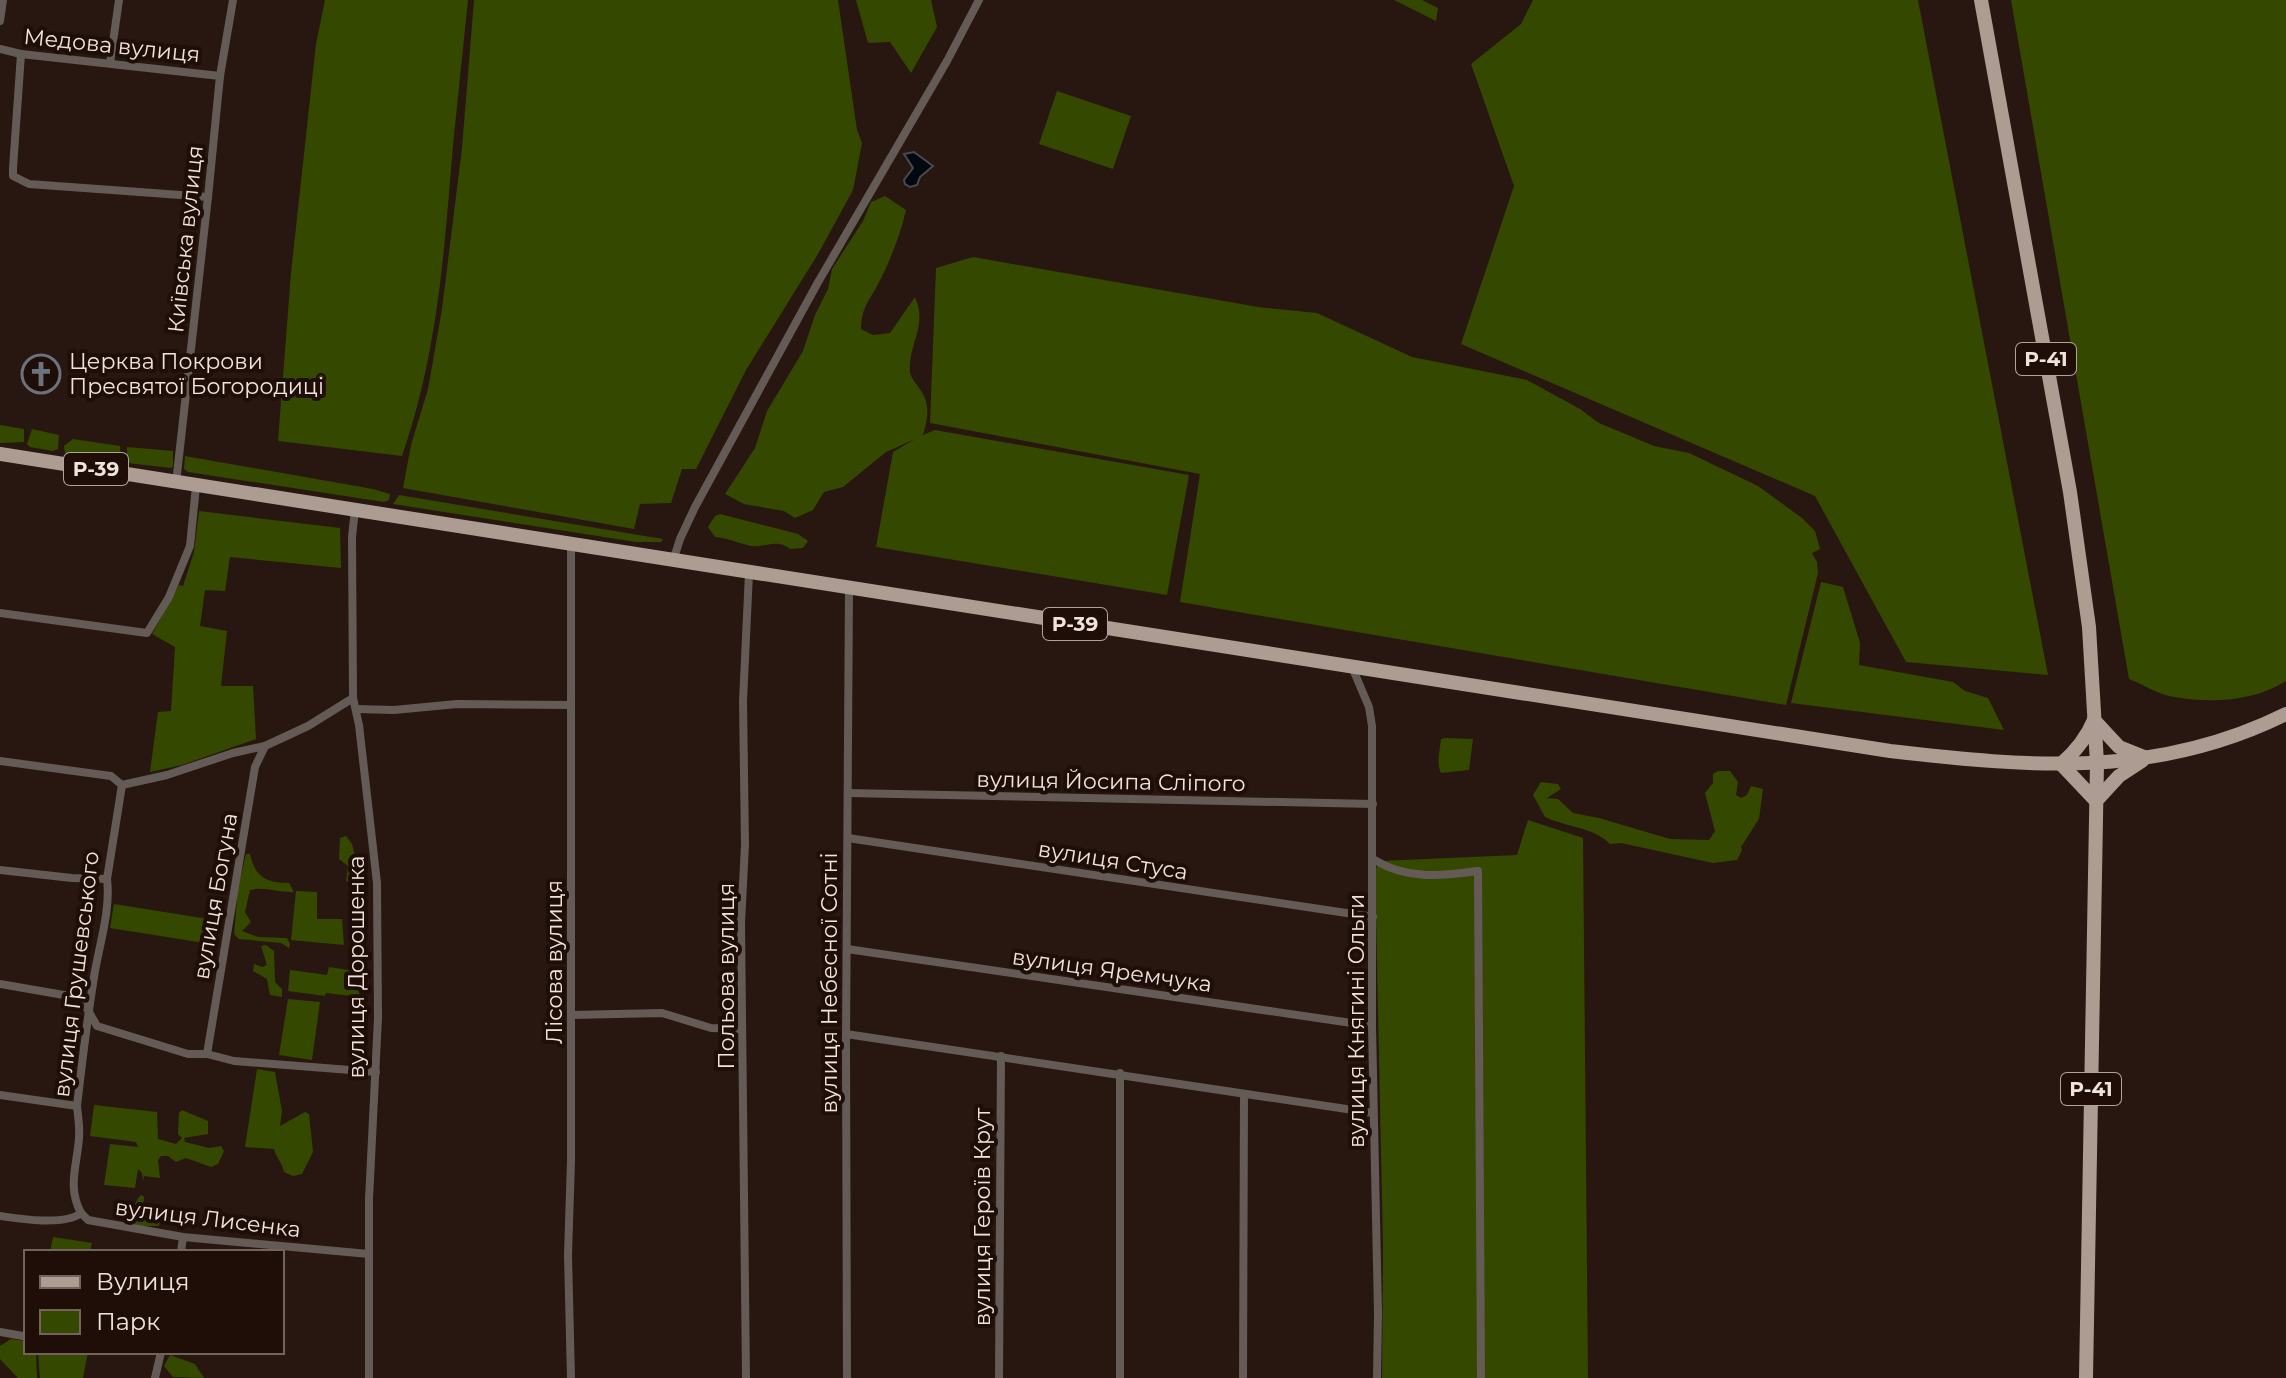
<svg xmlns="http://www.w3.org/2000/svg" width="2286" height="1378" viewBox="0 0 2286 1378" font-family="Montserrat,sans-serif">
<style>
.green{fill:#354800}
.water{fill:#010810;stroke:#484a4e;stroke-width:2}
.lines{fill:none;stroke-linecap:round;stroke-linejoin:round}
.street{stroke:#645b56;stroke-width:8}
.primary{stroke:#ad9c91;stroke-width:14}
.labels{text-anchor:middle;stroke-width:8;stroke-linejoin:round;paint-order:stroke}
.shield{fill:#1e0e07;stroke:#b0a39d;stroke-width:2}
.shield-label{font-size:20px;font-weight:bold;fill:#efe3dd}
.street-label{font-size:22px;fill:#efe3dd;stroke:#1e0e07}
.poi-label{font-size:22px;fill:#efe3dd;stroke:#1e0e07;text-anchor:start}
</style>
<rect width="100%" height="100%" fill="#271710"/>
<!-- green -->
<g class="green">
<path d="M325 0H468C463 48 458 97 453 145 444 253 438 352 402 456L278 441 291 273 316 44Z"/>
<path d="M474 0H838L857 130 862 143 853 190 818 254 746 370 696 469H682L671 503 640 504 634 529 403 488 411 445 428 389 442 309 462 148Z"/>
<path d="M856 0H931L937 27 911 73 890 42 868 43Z"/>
<path d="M1394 0H1422L1438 8 1436 21Z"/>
<path d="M1533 0H1918L2048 675 1906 662 1815 496 1461 344 1514 186 1471 64 1521 24Z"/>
<path d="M2011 0H2286V681C2253 702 2208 704 2169 696 2156 693 2142 684 2129 679Z"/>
<path d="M1057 91 1131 116 1113 169 1039 144Z"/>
<path d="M885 196 906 210C900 236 889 264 876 288 866 305 862 309 861 329L873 335 890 333 915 297C928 328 908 342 910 372 911 378 915 382 919 388 931 403 928 418 923 435L935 430 1189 475 1167 595 876 547 893 452 915 439 886 452 843 487 824 492 813 510 795 518 784 511 744 504 725 494 755 448 767 411 803 351 815 315 828 289 832 269 863 221 871 202Z"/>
<path d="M973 257 1258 307 1317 313 1412 357 1527 380 1580 409 1599 423 1654 446 1689 453 1758 486 1802 518 1815 531 1820 549 1812 553 1817 562 1818 573 1786 705 1180 602 1200 474 930 423 936 268Z"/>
<path d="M0 425 24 429V442L0 443Z"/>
<path d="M32 429 59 435 58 449 53 451 30 447 27 444Z"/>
<path d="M73 439 120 446 121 459 117 461 65 453 64 446Z"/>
<path d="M127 447 173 451V466L171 468 127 463Z"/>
<path d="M185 456 373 489 390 494 389 500 384 502 188 472 184 469Z"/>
<path d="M399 495 663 539 661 542H636L393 504Z"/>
<path d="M199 511 340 528 341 568 230 557 225 591 205 590 200 626 227 631 221 686H253L256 739 182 765 150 772 158 712 171 711 175 647 152 634 179 585 183 586 194 552Z"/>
<path d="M720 514 798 534 808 541 803 548 790 549C775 537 763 550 747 545 736 542 727 538 715 537L708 527 715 516Z"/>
<path d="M1821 582 1843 587 1860 643 1859 665 1953 682 1965 691 1988 698 2004 730 1791 703Z"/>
<path d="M1445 738 1473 739 1469 770 1441 773C1436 763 1440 750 1441 739Z"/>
<path d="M1718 771H1730L1738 782 1736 795 1741 798 1747 795 1751 786 1763 789 1759 819 1741 847 1742 850 1737 860 1713 863 1621 843 1610 844C1596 828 1566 827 1545 817L1533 795 1541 782 1558 784 1561 789 1547 798 1558 799 1573 813 1599 818 1670 839 1709 840 1715 831 1705 793 1713 783V774Z"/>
<path d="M1528 820 1583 838 1588 1378H1382L1383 1246 1375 870 1380 861 1517 855Z"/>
<path d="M346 836 352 844 360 876 354 883 346 881 348 866 339 859 340 838Z"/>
<path d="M246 854H250C255 877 266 883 289 883L294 892C279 893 265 886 250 890L245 912 251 922 242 931 258 937 287 938 290 944 289 948 281 943 239 939 234 934 238 888Z"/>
<path d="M296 891 317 892V919H342L344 945 291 940Z"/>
<path d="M114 904 221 921 217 945 110 928Z"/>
<path d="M266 945 274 951 275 982 282 989V997L270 995 267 979 253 971 254 964 262 967 267 965 261 946Z"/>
<path d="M329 967 361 972 359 997 326 993 325 996 288 991 290 970 327 975Z"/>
<path d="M288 999 320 1002 312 1060 279 1055Z"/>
<path d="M257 1069 275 1072 282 1111 280 1126 305 1112 309 1114 313 1152 302 1174 293 1176 284 1172C282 1162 276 1158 274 1149L245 1147Z"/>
<path d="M94 1105 157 1112 158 1139 176 1144 182 1138 178 1134 179 1113 182 1110 208 1121V1134L184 1138 185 1142 209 1148 221 1146 224 1151 218 1164 211 1167 186 1158 176 1162 168 1156H161L158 1160 160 1178 144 1176 143 1182 142 1173 138 1169 135 1188 104 1185 110 1144 138 1147 136 1142 90 1136Z"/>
<path d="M141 1195 144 1197 143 1209 160 1220 159 1226H137L133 1223C131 1215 135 1200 141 1195Z"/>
<path d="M53 1237 92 1243 90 1252H50Z"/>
<path d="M11 1339 26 1341V1352H36L37 1378H18L0 1359V1346Z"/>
<path d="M38 1352H88L83 1378H40Z"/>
<path d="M170 1355 195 1364 204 1378 173 1377 164 1366Z"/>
</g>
<!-- water -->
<path class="water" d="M914 152 933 166 920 177 917 185 910 187 905 184 904 180 913 168 904 154Z"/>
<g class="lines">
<!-- street -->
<g class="street">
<path d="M0 21 3 0"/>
<path d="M0 49 21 54 220 76"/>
<path d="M21 54 13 168V176L29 184 208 197"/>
<path d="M110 63 119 0"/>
<path d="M176 483 208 197 220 76 233 0"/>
<path d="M355 509 352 537 353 698 359 725 377 883 378 1018 369 1199V1378"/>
<path d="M571 545V1161L568 1255 571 1378"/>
<path d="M673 561 680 539 695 507 817 284 947 61 979 0"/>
<path d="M0 613 147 633 169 597 190 546 196 486"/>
<path d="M1352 667 1369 707 1372 726V1026L1378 1313 1377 1378"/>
<path d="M356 709 394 710 457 704 570 705"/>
<path d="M0 761 111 776 122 785"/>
<path d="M122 785 167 775 233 753 265 746 308 726 353 698"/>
<path d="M848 793 1373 804"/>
<path d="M848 838 1373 917"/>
<path d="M1373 859C1406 880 1441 876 1478 871L1481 1378"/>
<path d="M0 870 72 878 107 879"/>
<path d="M847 949 1372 1026"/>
<path d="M0 984 81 998 97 1026 188 1054H207L234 1061 376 1072"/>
<path d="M571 1015 662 1013 711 1028 741 1029"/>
<path d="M846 1034 1373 1113"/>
<path d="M207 1054 255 767 265 746"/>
<path d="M0 1095 77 1106"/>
<path d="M81 1213C67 1187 77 1166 79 1138 80 1126 78 1117 77 1106 82 1063 87 1020 94 977 99 945 111 910 107 879L122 785"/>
<path d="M0 1216C20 1219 65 1226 81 1213L88 1220 183 1237 369 1254"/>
<path d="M181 1252 183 1237"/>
<path d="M0 1332 23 1336"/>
<path d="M155 1378 161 1352"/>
<path d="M746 1378 741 923 745 845 743 701 749 573"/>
<path d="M847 1378 846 1042 849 589"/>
<path d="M999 1378 1001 1056"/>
<path d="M1120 1378V1073"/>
<path d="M1243 1378 1244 1094"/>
</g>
<!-- primary -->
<g class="primary">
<path d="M1981 0 2070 492 2089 627 2097 763 2086 1378"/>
<path d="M0 454 1890 751C2030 767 2155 779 2286 714"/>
<path d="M2094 720 2119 747 2144 757"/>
<path d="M2061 764C2075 752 2087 737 2094 720"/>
<path d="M2061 764 2096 801"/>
<path d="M2096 801 2119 776 2142 761"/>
</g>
</g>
<!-- icons -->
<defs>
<g id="church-ring" transform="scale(2)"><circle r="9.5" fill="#1e0e07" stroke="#6b7280" stroke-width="1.5"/><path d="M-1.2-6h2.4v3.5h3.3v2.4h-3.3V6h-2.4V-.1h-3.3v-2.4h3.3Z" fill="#6b7280"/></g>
</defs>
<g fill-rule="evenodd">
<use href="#church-ring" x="41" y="374"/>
</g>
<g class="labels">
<!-- shield labels -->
<g class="shield">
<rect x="2016" y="343" width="60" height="32" rx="6"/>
<rect x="64" y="453" width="64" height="32" rx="6"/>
<rect x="1043" y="608" width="64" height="32" rx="6"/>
<rect x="2061" y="1073" width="60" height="32" rx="6"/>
</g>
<g class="shield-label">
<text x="2046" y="366">Р-41</text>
<text x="96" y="476">Р-39</text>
<text x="1075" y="631">Р-39</text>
<text x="2091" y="1096">Р-41</text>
</g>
<!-- street labels -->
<g class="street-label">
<text transform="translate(112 45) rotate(6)" y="8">Медова вулиця</text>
<text transform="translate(185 239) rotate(-84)" y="8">Київська вулиця</text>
<text transform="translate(1111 781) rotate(1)" y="8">вулиця Йосипа Сліпого</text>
<text transform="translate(1113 860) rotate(9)" y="8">вулиця Стуса</text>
<text transform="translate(215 896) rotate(-80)" y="8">вулиця Богуна</text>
<text transform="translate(554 962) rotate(-90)" y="8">Лісова вулиця</text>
<text transform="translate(356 967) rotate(-90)" y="8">вулиця Дорошенка</text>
<text transform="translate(1112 970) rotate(8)" y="8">вулиця Яремчука</text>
<text transform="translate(76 974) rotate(-83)" y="8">вулиця Грушевського</text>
<text transform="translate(726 976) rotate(-90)" y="8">Польова вулиця</text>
<text transform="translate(829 983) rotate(-90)" y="8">вулиця Небесної Сотні</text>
<text transform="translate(1356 1021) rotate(-90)" y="8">вулиця Княгині Ольги</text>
<text transform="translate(982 1217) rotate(-90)" y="8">вулиця Героїв Крут</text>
<text transform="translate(208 1218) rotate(7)" y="8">вулиця Лисенка</text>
</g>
<!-- poi labels -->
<g class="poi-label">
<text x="69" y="369">Церква Покрови<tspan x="69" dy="25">Пресвятої Богородиці</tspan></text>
</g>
</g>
<!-- legend -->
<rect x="24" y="1250" width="260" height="104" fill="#1e0e07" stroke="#72635d" stroke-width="2"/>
<rect x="40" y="1276" width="40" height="12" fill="#ad9c91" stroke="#72635d" stroke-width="2"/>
<text x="96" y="1290" font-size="24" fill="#efe3dd">Вулиця</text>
<rect x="40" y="1310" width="40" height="24" fill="#354800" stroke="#72635d" stroke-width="2"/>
<text x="96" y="1330" font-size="24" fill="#efe3dd">Парк</text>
</svg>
